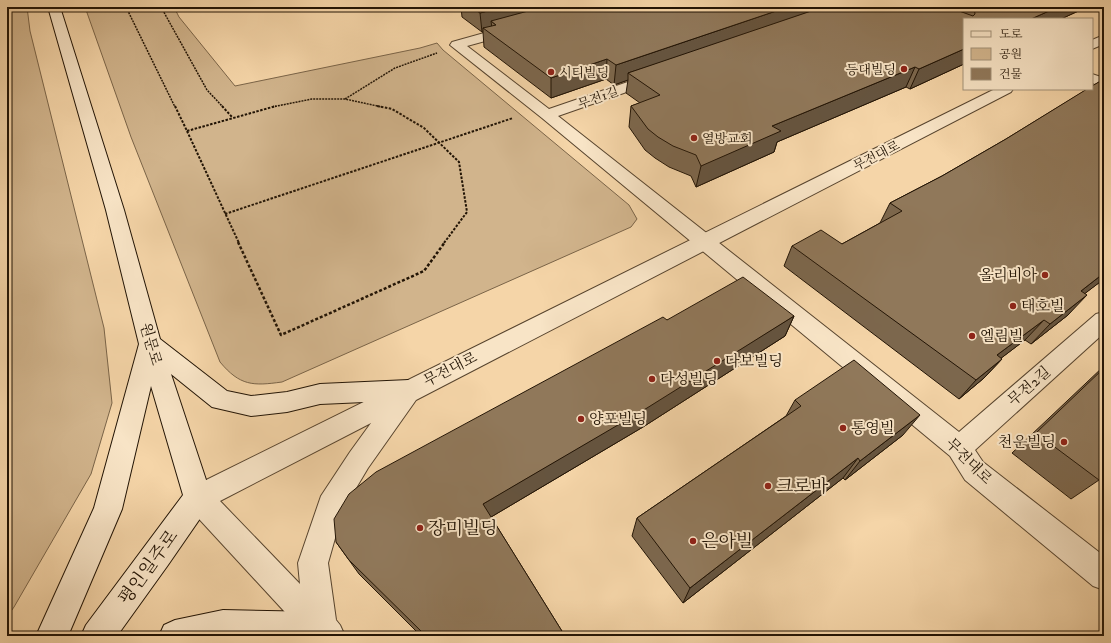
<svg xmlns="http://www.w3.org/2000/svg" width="1111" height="643" viewBox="0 0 1111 643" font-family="'IM FELL DW Pica','Noto Serif KR',serif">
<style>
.green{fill:#d1b48c;stroke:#7a6448}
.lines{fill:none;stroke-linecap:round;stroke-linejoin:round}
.minor-casing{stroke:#57442e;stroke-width:2}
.tertiary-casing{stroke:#57442e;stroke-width:2}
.secondary-casing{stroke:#221405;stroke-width:2}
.path-far2{stroke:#221405;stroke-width:1.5;stroke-dasharray:2 1;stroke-linecap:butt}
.path-far1{stroke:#221405;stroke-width:2;stroke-dasharray:2.5 1.5;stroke-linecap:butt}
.path{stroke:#221405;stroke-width:2.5;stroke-dasharray:3 2;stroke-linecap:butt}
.minor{fill:#f8e4c6;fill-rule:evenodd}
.tertiary{fill:#f8e4c6;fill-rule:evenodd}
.secondary{fill:#f8e4c6;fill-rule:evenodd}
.wall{fill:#7c674d;stroke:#221405}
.shaded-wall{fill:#65543f;stroke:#221405}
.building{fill:#90785a;stroke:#221405}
.poi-dot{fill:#8f2418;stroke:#f8e4c6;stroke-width:1.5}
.labels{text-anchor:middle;stroke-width:4;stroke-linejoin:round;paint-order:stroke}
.far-poi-label{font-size:13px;fill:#221405;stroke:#f8e4c6;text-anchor:start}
.far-street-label{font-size:13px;fill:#221405;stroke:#f8e4c6}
.poi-label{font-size:15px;fill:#221405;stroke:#f8e4c6;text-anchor:start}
.street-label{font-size:15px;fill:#221405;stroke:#f8e4c6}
.near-poi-label{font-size:18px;fill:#221405;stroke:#f8e4c6;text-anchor:start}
.near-street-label{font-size:18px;fill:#221405;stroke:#f8e4c6}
</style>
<rect width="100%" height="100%" fill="#f5d5a8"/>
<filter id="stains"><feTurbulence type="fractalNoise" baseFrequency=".005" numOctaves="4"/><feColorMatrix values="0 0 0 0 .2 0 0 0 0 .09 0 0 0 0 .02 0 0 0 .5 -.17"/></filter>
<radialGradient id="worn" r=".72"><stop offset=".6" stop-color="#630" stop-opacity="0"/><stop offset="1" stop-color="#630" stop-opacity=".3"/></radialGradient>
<!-- green -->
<g class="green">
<path d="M7 7H27L30 31 104 328 112 403 91 474 14 607 7 617Z"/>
<path d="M85 7H174L179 17 235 86 420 48 437 43 443 50 629 205 637 219 631 227 282 382C253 386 240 386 220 362L131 137Z"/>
</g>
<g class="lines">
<!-- minor casing -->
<g class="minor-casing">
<g id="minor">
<path d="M513 25 518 26 519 29 518 32 467 46 549 109 651 74 656 73 661 74 663 77 661 80 558 116 959 432 1096 314 1104 312V333L975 450 983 462 1104 556V590L1093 586 965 480 950 456 542 118 450 45 452 42Z"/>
<path d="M1092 74 1104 78V87L1092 83Z"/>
</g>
</g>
<!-- tertiary casing -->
<g class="tertiary-casing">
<g id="tertiary">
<path d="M1104 35V44L1092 49V40Z"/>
<path d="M995 89H1013L1011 92 416 400 368 468 343 510 328 563 336 620 340 625 345 636H307L188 507 184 498 188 489ZM371 423 350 452 321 496 298 563 300 584 220 501Z"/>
</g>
</g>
<!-- secondary casing -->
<g class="secondary-casing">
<g id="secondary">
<path d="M48 7H60L124 210 160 339 227 391 251 396 287 392 320 384 409 380 418 383 421 390 418 397 409 400 320 404 287 412 251 416 212 407 171 374 212 498 208 507 168 565 117 636H81L86 625 183 495 151 386 122 509 68 636H36L94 508 139 344 106 210Z"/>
<path d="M223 610 321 612 332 617 337 628 334 636H159L164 625 175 620Z"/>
</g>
</g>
<!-- path-far2 -->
<g class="path-far2">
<path d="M126 7 175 107"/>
<path d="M161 7 207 90 223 107"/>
<path d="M345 99 395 68 437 53"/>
<path d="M272 107 312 99H345L382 107"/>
</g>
<!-- path-far1 -->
<g class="path-far1">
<path d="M175 106 187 131"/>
<path d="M222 106 232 117"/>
<path d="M377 106 392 109 424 128 459 162 467 212 444 243"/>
<path d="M187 131 239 243"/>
<path d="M187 131 276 106"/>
<path d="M225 214 513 118"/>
</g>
<!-- path -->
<path class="path" d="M238 242 281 335 424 271 445 242"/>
<!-- minor -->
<use href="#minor" class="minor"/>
<!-- tertiary -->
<use href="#tertiary" class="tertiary"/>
<!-- secondary -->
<use href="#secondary" class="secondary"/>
</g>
<!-- wall -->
<g class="wall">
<path d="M461 7H1087L1061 19H964V64L910 89 906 87 777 142 774 152 696 187 691 176 669 167 655 158 645 150 629 127 631 106 640 103 626 93 628 80 614 85 606 79 551 98 484 47 483 32H482L462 17Z"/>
<path d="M1104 79V279L1085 293 1068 315 1031 344 1025 340 1001 358 1002 359 984 378 959 399 784 266 792 246 842 244 880 223 890 203 942 176 1006 139Z"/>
<path d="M794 316 785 336 643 427 491 517 565 636H421L359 574 336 542 667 320Z"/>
<path d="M1104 366V475L1099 480 1071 499 1012 453Z"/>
<path d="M795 400 903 435 845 480 843 478 683 603 632 536 637 518 786 416Z"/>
</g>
<!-- shaded-wall -->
<g class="shaded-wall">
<path d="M503 7H569L496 25 491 21 492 29 483 28V32H482L480 13Z"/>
<path d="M788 7H835L628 73V80L614 85 616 65Z"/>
<path d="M1058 7H1087L1061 19H1031Z"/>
<path d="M964 49V64L910 89 919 69Z"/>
<path d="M607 59 606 79 551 98V78Z"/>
<path d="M915 67 906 87 777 142 774 152 696 187 701 166 772 126Z"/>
<path d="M1104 273V279L1062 311 1081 291Z"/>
<path d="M1087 295 1068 315 1031 344 1050 324Z"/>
<path d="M794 316 785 336 643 427 486 520 483 504Z"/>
<path d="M1044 320 1025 340 979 375 997 355Z"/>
<path d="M1002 359 984 378 959 399 976 380Z"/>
<path d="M920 415 903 435 845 480 860 461Z"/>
<path d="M858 458 843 478 683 603 690 588Z"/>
</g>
<!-- building -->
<g class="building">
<path d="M471 7H503L480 13Z"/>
<path d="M543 7H788L616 65 607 59 551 78 483 28 496 25 491 21Z"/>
<path d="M823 7H948L973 16 975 14 974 7H1058L1031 19H964V49L919 69 915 67 772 126 781 131 701 166 696 155 673 146 658 137 648 129 631 106 660 95 628 73Z"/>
<path d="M1104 79V273L1081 291 1087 295 1050 324 1044 320 997 355 1002 359 976 380 792 246 821 230 842 244 902 211 890 203 942 176 1006 139 1087 89H1092V86Z"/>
<path d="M743 277 794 316 647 408 483 504 565 636H426L349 560 336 542 334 519 349 494 376 472 663 317 667 320Z"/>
<path d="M854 360 920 415 860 461 858 458 690 588 637 518 801 406 795 400Z"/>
<path d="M1104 368V475L1099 480 1036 433Z"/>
</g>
<!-- markers -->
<g class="poi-dot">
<circle cx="904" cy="69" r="4"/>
<circle cx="551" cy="72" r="4"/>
<circle cx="694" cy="138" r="4"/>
<circle cx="1045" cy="275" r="4"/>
<circle cx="1013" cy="306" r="4"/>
<circle cx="972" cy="336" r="4"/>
<circle cx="717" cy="361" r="4"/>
<circle cx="652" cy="379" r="4"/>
<circle cx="581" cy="419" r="4"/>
<circle cx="843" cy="428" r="4"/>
<circle cx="1064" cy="442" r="4"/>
<circle cx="768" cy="486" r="4"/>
<circle cx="420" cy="528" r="4"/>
<circle cx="693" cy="541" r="4"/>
</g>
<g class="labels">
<!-- far-poi labels -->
<g class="far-poi-label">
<text x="896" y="74" text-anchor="end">등대빌딩</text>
<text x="559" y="77">시티빌딩</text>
<text x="702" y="143">열방교회</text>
</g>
<!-- far-street labels -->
<g class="far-street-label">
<text transform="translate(598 97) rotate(-20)" y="5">무전1길</text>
<text transform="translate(876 155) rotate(-27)" y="5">무전대로</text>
</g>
<!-- poi labels -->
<g class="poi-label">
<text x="1037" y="280" text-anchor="end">올리비아</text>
<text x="1021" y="311">태호빌</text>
<text x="980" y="341">엘림빌</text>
<text x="725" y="366">다보빌딩</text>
<text x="660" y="384">다성빌딩</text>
<text x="589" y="424">양포빌딩</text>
<text x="851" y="433">통영빌</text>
<text x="1056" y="447" text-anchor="end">천운빌딩</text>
</g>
<!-- street labels -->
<g class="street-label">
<text transform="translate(151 344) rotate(74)" y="5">원문로</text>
<text transform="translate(450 369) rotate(-27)" y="5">무전대로</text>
<text transform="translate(1029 386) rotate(-41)" y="5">무전2길</text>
<text transform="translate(969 461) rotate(45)" y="5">무전대로</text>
</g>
<!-- near-poi labels -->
<g class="near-poi-label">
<text x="776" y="492">크로바</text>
<text x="428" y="534">장미빌딩</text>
<text x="701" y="547">은아빌</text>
</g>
<!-- near-street labels -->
<g class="near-street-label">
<text transform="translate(148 567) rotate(-54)" y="6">평인일주로</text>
</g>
</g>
<!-- margin -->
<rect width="1111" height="643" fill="none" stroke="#f5d5a8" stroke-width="24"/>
<rect x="8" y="8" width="1095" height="627" fill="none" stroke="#221405" stroke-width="2"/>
<rect x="12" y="12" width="1087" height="619" fill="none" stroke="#221405"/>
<!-- legend -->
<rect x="963" y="18" width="130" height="72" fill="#f8e4c6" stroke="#a29179"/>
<rect x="971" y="31" width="20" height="6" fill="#f8e4c6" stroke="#a29179"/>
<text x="999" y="38" font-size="12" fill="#221405">도로</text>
<rect x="971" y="48" width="20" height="12" fill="#d1b48c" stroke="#a29179"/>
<text x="999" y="58" font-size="12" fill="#221405">공원</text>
<rect x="971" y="68" width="20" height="12" fill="#90785a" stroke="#a29179"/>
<text x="999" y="78" font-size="12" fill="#221405">건물</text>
<rect width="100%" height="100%" filter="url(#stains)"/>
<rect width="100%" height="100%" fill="url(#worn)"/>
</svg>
